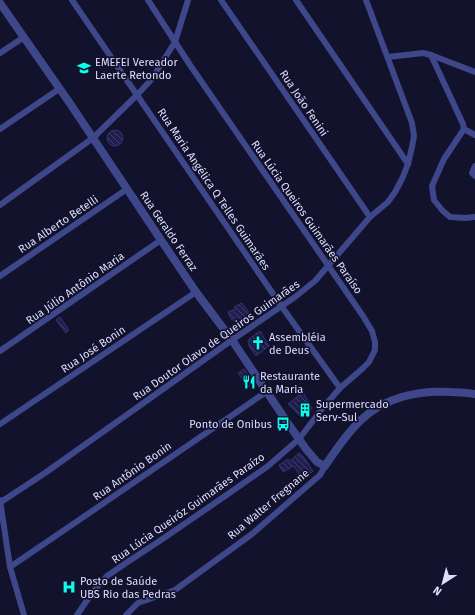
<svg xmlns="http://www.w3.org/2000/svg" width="475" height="615" viewBox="0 0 475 615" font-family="'Fira Sans',sans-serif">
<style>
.building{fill:url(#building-back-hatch);stroke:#333078}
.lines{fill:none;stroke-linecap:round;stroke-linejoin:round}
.minor{stroke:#3d478a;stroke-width:6}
.tertiary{stroke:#3d478a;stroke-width:8}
.labels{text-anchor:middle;stroke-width:3.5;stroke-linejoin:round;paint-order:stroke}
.poi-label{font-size:11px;fill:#dddeff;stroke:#12122c;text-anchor:start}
.street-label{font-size:11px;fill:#dddeff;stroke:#12122c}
</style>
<defs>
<pattern id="building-back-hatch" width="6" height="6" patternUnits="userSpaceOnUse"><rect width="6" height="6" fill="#201e4c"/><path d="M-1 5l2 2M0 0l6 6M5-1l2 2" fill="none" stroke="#403e67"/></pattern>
</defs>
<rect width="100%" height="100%" fill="#12122c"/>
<!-- building -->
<g class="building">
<circle cx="115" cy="138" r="8"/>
<path d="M242 303 250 314 239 322 235 321 231 319 228 312 235 309 234 307Z"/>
<path d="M60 317 69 330 66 333 56 320Z"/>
<path d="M260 331 269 346 256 356 249 346 248 341 249 339Z"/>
<path d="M244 369 253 383 248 387 238 373Z"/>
<path d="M303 392 312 408 306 417H303L300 416 288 404Z"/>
<path d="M299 453 303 456 313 471 303 480 294 466 283 472 279 465 288 459 290 461Z"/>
</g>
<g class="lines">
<!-- minor -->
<g class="minor">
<path d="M72 0 282 307 340 388"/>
<path d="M221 0 370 217"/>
<path d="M296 0 408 164"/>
<path d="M0 53 24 37"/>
<path d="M431 55 463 124 464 129 475 135"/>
<path d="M388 57 423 53 431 55 475 72"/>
<path d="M0 129 59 89"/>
<path d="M464 129 444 159 432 186 434 200 442 210 450 217 465 218 475 217"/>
<path d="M475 166 472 173 475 176"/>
<path d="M0 205 93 138 137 95 151 80 175 42 188 0"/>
<path d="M0 276 127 189"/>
<path d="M0 351 161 240"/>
<path d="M0 424 196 292"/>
<path d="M0 500 10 567 24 615"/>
<path d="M1 502 45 473 232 340 295 297 315 281 370 217 388 202 395 192 402 179 408 164 412 147 414 136 412 123 366 0"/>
<path d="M10 567 79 520 266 392"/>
<path d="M77 615 92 593 107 576 126 563 161 540 228 494 268 466 299 439 322 409 340 388 362 369 369 362 375 350V342L372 331 363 316 190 65 148 0"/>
<path d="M126 615 138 603 175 590 252 534 320 475 325 466"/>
</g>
<!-- tertiary -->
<path class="tertiary" d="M0 3 69 102 161 240 196 292 232 340 287 422 306 449 317 462 325 466C335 451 348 432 361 420 385 397 419 390 450 392 459 392 467 393 475 394"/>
</g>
<!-- icons -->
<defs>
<g id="school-bare" transform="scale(1.08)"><path d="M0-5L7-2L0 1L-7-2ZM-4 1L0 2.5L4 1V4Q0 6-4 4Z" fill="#0bfced" stroke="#12122c" stroke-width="2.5" paint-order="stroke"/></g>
<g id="church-bare" transform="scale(1.08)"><path d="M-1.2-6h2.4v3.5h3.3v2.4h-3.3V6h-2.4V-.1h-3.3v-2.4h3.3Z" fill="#0bfced" stroke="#12122c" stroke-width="2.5" paint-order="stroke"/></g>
<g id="restaurant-bare" transform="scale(1.08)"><path d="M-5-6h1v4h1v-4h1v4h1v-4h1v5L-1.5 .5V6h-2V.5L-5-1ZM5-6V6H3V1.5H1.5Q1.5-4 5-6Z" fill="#0bfced" stroke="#12122c" stroke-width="2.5" paint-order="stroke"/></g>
<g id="building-bare" transform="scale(1.08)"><path d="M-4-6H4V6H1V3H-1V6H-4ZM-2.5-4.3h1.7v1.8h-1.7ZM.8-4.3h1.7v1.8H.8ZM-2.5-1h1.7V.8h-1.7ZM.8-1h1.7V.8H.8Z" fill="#0bfced" stroke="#12122c" stroke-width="2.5" paint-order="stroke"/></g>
<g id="bus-bare" transform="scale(1.08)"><path d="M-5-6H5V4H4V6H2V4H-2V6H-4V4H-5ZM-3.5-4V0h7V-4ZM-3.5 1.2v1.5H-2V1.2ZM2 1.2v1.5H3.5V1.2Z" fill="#0bfced" stroke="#12122c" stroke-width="2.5" paint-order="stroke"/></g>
<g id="hospital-bare" transform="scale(1.08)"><path d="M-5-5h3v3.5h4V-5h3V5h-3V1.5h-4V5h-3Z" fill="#0bfced" stroke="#12122c" stroke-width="2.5" paint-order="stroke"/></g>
</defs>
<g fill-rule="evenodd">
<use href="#school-bare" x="84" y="68"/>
<use href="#church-bare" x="258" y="343"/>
<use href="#restaurant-bare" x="249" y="382"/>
<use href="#building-bare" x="305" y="410"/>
<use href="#bus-bare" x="283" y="424"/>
<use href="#hospital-bare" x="69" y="587"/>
</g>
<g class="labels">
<!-- poi labels -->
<g class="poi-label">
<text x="95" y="66">EMEFEI Vereador<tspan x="95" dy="13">Laerte Retondo</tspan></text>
<text x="269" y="341">Assembléia<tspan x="269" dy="13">de Deus</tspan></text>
<text x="260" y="380">Restaurante<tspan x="260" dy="13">da Maria</tspan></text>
<text x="316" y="408">Supermercado<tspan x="316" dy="13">Serv-Sul</tspan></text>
<text x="272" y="428" text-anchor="end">Ponto de Onibus</text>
<text x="80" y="585">Posto de Saúde<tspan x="80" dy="13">UBS Rio das Pedras</tspan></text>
</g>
<!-- street labels -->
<g class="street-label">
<text transform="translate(304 103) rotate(56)" y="4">Rua João Fenini</text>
<text transform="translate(214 189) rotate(56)" y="4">Rua Maria Angélica Q Telles Guimarães</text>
<text transform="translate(307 217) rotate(55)" y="4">Rua Lúcia Queiros Guimarães Paraíso</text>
<text transform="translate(58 224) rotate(-34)" y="4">Rua Alberto Betelli</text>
<text transform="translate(169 231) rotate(56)" y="4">Rua Geraldo Ferraz</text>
<text transform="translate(75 288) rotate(-35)" y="4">Rua Júlio Antônio Maria</text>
<text transform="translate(216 340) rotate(-35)" y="4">Rua Doutor Olavo de Queiros Guimarães</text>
<text transform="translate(93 349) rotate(-34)" y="4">Rua José Bonin</text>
<text transform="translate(132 471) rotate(-35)" y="4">Rua Antônio Bonin</text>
<text transform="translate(268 504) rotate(-40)" y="4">Rua Walter Fregnane</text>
<text transform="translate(188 508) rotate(-35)" y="4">Rua Lúcia Queiróz Guimarães Paraízo</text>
</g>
</g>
<!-- north arrow -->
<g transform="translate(443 583) rotate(216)" stroke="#12122c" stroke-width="3" paint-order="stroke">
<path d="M0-3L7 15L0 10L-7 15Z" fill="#dddeff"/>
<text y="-6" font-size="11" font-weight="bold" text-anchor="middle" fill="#dddeff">N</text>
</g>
</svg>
